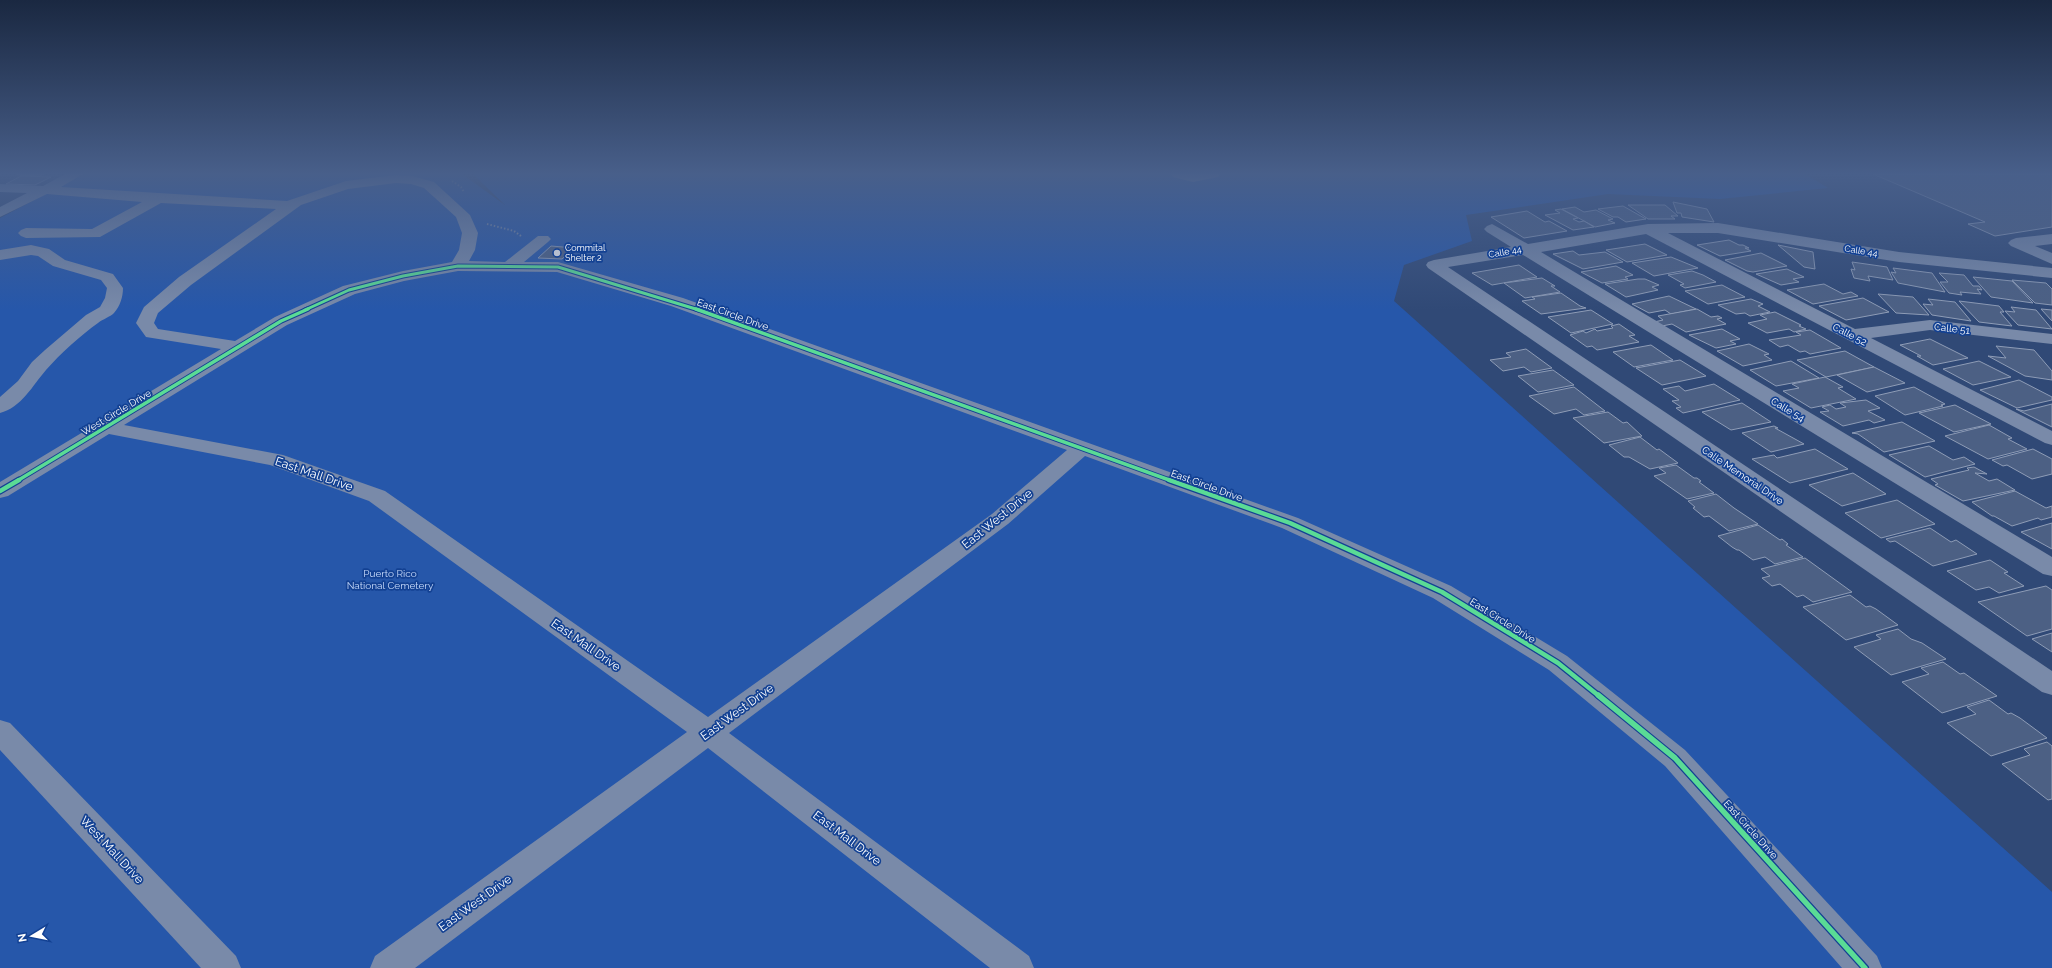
<svg xmlns="http://www.w3.org/2000/svg" width="2052" height="968" viewBox="0 0 2052 968" font-family="Raleway,sans-serif">
<style>
.green{fill:#2657aa}
.building{fill:#4c6084;stroke:#8e9cb6}
.lines{fill:none;stroke-linecap:round;stroke-linejoin:round}
.path{stroke:#798aa9;stroke-width:2;stroke-dasharray:1.5 2;stroke-linecap:butt}
.minor{fill:#798aa9;fill-rule:evenodd}
.cycleway-far3-casing{stroke:#134193;stroke-width:5}
.cycleway-far2-casing{stroke:#134193;stroke-width:5.5}
.cycleway-far1-casing{stroke:#134193;stroke-width:7}
.cycleway-casing{stroke:#134193;stroke-width:8}
.cycleway-far3{stroke:#5adb95;stroke-width:3}
.cycleway-far2{stroke:#5adb95;stroke-width:3.5}
.cycleway-far1{stroke:#5adb95;stroke-width:4.5}
.cycleway{stroke:#5adb95;stroke-width:5.5}
.poi-dot{fill:#b7bfcf;stroke:#134193;stroke-width:1.5}
.labels{text-anchor:middle;stroke-width:3.5;stroke-linejoin:round;paint-order:stroke}
.far-poi-label{font-size:9px;fill:#fff;stroke:#134193;text-anchor:start}
.far-street-label{font-size:9px;fill:#fff;stroke:#134193}
.street-label{font-size:10px;fill:#fff;stroke:#134193}
.park-label{font-size:10px;fill:#c9dcfc;stroke:#134193}
.near-street-label{font-size:12px;fill:#fff;stroke:#134193}
</style>
<rect width="100%" height="100%" fill="#304976"/>
<!-- green -->
<path class="green" d="M84 174H462L505 205 473 174H1805L1828 188 1720 199 1608 194 1466 215 1472 241 1404 265 1394 301 2052 892V968H0V218Z"/>
<!-- building -->
<g class="building">
<path d="M19 174H44L40 176 17 175Z"/>
<path d="M1873 174H2052V227L1995 236 1968 224 1985 222Z"/>
<path d="M21 176 51 177 35 185 6 184Z"/>
<path d="M1673 202 1707 209 1714 222 1682 217 1681 213H1677Z"/>
<path d="M1628 205H1665L1678 216H1671L1675 219H1648Z"/>
<path d="M1623 206 1646 219 1626 222 1618 217H1613L1598 209Z"/>
<path d="M1575 207 1584 212 1596 210 1613 219 1608 220 1615 223 1595 227 1562 209Z"/>
<path d="M1561 209 1578 218 1573 219 1579 222 1584 221 1594 227 1573 230 1545 215 1560 213 1555 210Z"/>
<path d="M1527 211 1545 222 1549 221 1567 231 1524 238 1491 217Z"/>
<path d="M1729 240 1739 245H1743L1749 248H1745L1751 251 1720 256 1697 245Z"/>
<path d="M1645 244 1667 255 1627 262 1606 250Z"/>
<path d="M1778 245 1813 252 1815 269 1804 267Z"/>
<path d="M551 246 575 248 562 259 538 258Z"/>
<path d="M1573 251 1579 255 1605 252 1623 262 1583 269 1553 254Z"/>
<path d="M1761 253 1787 266 1753 272 1747 271 1725 260Z"/>
<path d="M1671 257 1698 268 1654 276 1632 263Z"/>
<path d="M1852 262 1887 267 1893 280 1868 276 1870 281 1854 278 1851 269 1855 270Z"/>
<path d="M1519 265 1537 277 1492 285 1472 273Z"/>
<path d="M1616 266 1633 275 1625 277 1628 279 1602 283 1581 272Z"/>
<path d="M1893 268 1932 273 1945 292 1898 283 1891 272 1896 273Z"/>
<path d="M1787 269 1804 277 1793 279 1799 282 1781 285 1756 274Z"/>
<path d="M1692 271 1703 275 1716 282 1685 288 1680 285 1684 284 1668 275Z"/>
<path d="M1939 273 1964 275 1973 286H1979L1982 290 1977 289 1981 294 1960 292 1962 295 1949 293 1940 282H1948Z"/>
<path d="M1973 277 2012 281 2033 303 1991 297Z"/>
<path d="M1542 278 1555 286H1551L1560 292 1525 298 1504 283Z"/>
<path d="M1638 279H1645L1659 285 1652 287 1658 290 1626 297 1605 284Z"/>
<path d="M2012 280 2046 283 2052 289V305L2035 303Z"/>
<path d="M1824 284 1843 294 1851 292 1858 296 1813 304 1787 290Z"/>
<path d="M1722 285 1745 297 1708 304 1685 291Z"/>
<path d="M1561 293 1580 306 1586 308 1541 314 1522 301 1535 299 1532 297Z"/>
<path d="M1878 294 1913 297 1929 315 1896 313Z"/>
<path d="M1669 296 1696 309 1671 314 1665 310 1649 313 1632 304Z"/>
<path d="M1863 298 1889 312 1846 320 1819 306Z"/>
<path d="M1751 299 1763 304 1758 306 1770 312 1750 316 1745 313 1736 314 1718 305Z"/>
<path d="M1928 299 1955 302 1971 321 1932 315 1923 304 1933 305Z"/>
<path d="M1959 301 1999 306 2004 312H2000L2012 326 1979 322Z"/>
<path d="M2011 307 2036 310 2052 329 2018 325 2005 311 2015 312Z"/>
<path d="M1697 309 1711 317 1718 316 1722 318 1717 319 1726 324 1686 332 1672 324 1662 326 1654 322 1663 320 1658 316Z"/>
<path d="M2041 309 2052 310V321Z"/>
<path d="M1591 310 1613 324 1571 333 1548 317Z"/>
<path d="M1775 312 1801 325 1799 326 1806 329 1794 332 1789 329 1767 333 1748 323 1767 319 1760 315Z"/>
<path d="M1619 324 1635 335 1629 336 1639 342 1597 350 1592 346 1587 347 1570 335 1583 331 1586 333 1595 329 1597 331 1613 328 1611 326Z"/>
<path d="M1722 329 1740 339 1730 341 1736 344 1716 348 1689 335Z"/>
<path d="M1810 330 1841 348 1810 354 1805 351 1800 352 1788 345 1780 347 1769 340 1801 335 1796 332Z"/>
<path d="M1930 339 1968 358 1933 365 1917 356H1921L1900 345Z"/>
<path d="M1749 344 1769 354 1764 355 1772 360 1743 366 1717 351Z"/>
<path d="M1651 345 1673 360 1634 367 1613 352Z"/>
<path d="M1996 346 2034 350 2052 371V380L2025 376 1988 356 2006 358Z"/>
<path d="M1526 349 1552 368 1531 372 1524 367 1503 371 1490 360 1511 357 1506 353Z"/>
<path d="M1845 351 1874 367 1826 377 1797 360Z"/>
<path d="M1680 360 1706 376 1662 385 1636 368Z"/>
<path d="M1791 361 1819 378 1776 386 1750 370Z"/>
<path d="M1979 361 2011 377 1973 385 1943 369Z"/>
<path d="M1874 367 1905 383 1867 392 1837 375Z"/>
<path d="M1553 370 1574 385 1538 392 1518 376Z"/>
<path d="M1825 377 1843 387 1838 388 1856 399 1811 408 1783 391 1799 388 1792 384Z"/>
<path d="M2019 380 2052 397V400L2017 408 1980 390Z"/>
<path d="M1714 384 1740 400 1683 413 1676 408 1681 407 1672 401 1679 400 1663 389 1679 386 1685 391Z"/>
<path d="M1574 387 1605 411 1584 415 1576 409 1554 414 1529 396Z"/>
<path d="M1914 387 1945 404 1941 405 1943 406 1905 415 1875 396Z"/>
<path d="M1866 400 1880 408 1868 411 1885 420 1874 423 1869 420 1843 426 1820 412 1829 411 1822 407 1830 405 1836 409 1846 407 1840 403Z"/>
<path d="M1742 403 1771 422 1731 430 1702 412Z"/>
<path d="M2052 404V427L2016 409 2024 411Z"/>
<path d="M1955 405 1991 424 1954 432 1919 413Z"/>
<path d="M1608 412 1623 423 1627 422 1642 436 1604 443 1573 418Z"/>
<path d="M1902 422 1935 441 1884 452 1858 434 1852 433Z"/>
<path d="M1989 425 2012 438 2008 439 2027 449 1988 459 1945 436Z"/>
<path d="M1774 426 1778 428H1775L1804 444 1771 452 1742 433Z"/>
<path d="M1640 437 1657 450 1659 449 1678 463 1650 469 1629 457H1624L1609 445Z"/>
<path d="M1929 446 1953 460 1964 457 1975 464 1925 477 1889 455Z"/>
<path d="M1815 449 1848 469 1790 483 1752 459 1774 455 1777 458Z"/>
<path d="M2033 449 2052 459V474L2032 479 2007 465 2003 466 1992 460Z"/>
<path d="M1676 465 1694 478H1697L1701 481 1699 482 1714 493 1687 499 1654 476 1666 473 1659 468Z"/>
<path d="M1974 467 1987 474 1975 473 1989 481 1997 479 2015 490 1963 501 1935 485 1938 484 1931 479 1969 470 1967 468Z"/>
<path d="M1853 473 1886 494 1842 506 1809 485Z"/>
<path d="M2015 491 2046 508 2052 506V517L2041 520 2038 518 2012 526 1994 516H1992L1972 502Z"/>
<path d="M1716 494 1734 508 1758 524 1729 531 1709 516 1704 517 1693 508 1695 507 1688 501Z"/>
<path d="M1897 500 1935 524 1881 538 1845 513Z"/>
<path d="M2052 523V549L2021 532Z"/>
<path d="M1758 525 1780 540 1782 539 1788 544 1786 545 1803 557 1775 564 1765 557 1753 560 1739 550H1737L1732 547 1718 536Z"/>
<path d="M1930 528 1951 542 1956 540 1977 554 1933 566 1895 541 1890 542 1886 539Z"/>
<path d="M1805 558 1852 592 1813 602 1803 595 1797 597 1780 584 1772 586 1762 578 1770 576 1761 569Z"/>
<path d="M1990 560 2008 572 2004 573 2024 586 1999 593 1989 587 1976 590 1947 571Z"/>
<path d="M2046 586 2052 590V629L2027 636 1978 602Z"/>
<path d="M1850 595 1866 607 1870 606 1876 609 1898 625 1846 640 1803 607Z"/>
<path d="M1898 629 1911 639 1922 643 1946 659 1891 675 1854 647 1881 639 1876 635Z"/>
<path d="M2052 633V652L2032 639Z"/>
<path d="M1943 662 1960 674 1964 673 1971 678 1997 696 1942 713 1902 682 1929 674 1921 668Z"/>
<path d="M1989 700 2008 714 2011 713 2020 718 2047 738 1991 756 1947 723 1976 714 1967 707Z"/>
<path d="M2047 742 2052 746V799L2048 800 2002 764 2030 755 2024 749Z"/>
</g>
<g class="lines">
<!-- path -->
<g class="path">
<path d="M452 181 461 187 464 192"/>
<path d="M487 224 514 231 521 236"/>
</g>
<!-- minor -->
<g class="minor">
<path d="M65 174H83L61 187 287 201 346 181 396 175 412 176 434 182 470 215 478 233 475 250 469 261 505 262 538 236H548L551 239 548 242 524 262H558L683 298 1298 518 1451 586 1567 656 1685 750 1877 956 1882 968H1842L1665 766 1549 670 1433 598 1282 528 1085 456 1008 524 729 733 1029 956 1034 968H990L708 748 415 968H370L375 956 687 732 369 501 270 465 109 434 8 496 0 498V482L221 349 146 337 136 323 144 307 179 277 276 209 161 203 100 237 26 238 21 236 18 233 21 230 26 228 92 229 142 202 47 194 0 217V207L27 193 0 192V184L43 186ZM396 183 411 184 424 188 456 217 462 233 459 250 452 262 403 271 343 286 275 317 235 341 158 329 154 323 158 313 191 285 301 205 348 189ZM458 271 557 272 671 306 1067 450 992 514 708 717 385 491 283 455 124 425 287 325 355 294 404 281Z"/>
<path d="M1171 174H1220L1218 177 1193 182 1173 177Z"/>
<path d="M1718 223 1899 252 2052 268V278L1899 262 1718 233H1668L1855 329 1930 320 2052 334V344L1930 330 1871 338 2052 431V445L2045 443 1646 234 1541 252 2052 557V576L2043 574 1523 255 1448 267 2052 671V695L2042 692 1428 268 1426 265 1428 262 1434 260 1511 247 1487 232 1484 229 1487 226 1492 224 1528 244 1648 224Z"/>
<path d="M2052 234V244L2035 246 2052 253V264L2011 246 2008 243 2011 240 2016 238Z"/>
<path d="M31 245 49 249 65 260 113 274 123 288C123 297 120 306 114 313 110 317 103 319 98 323 81 335 60 354 46 370 33 385 21 408 0 413V397L18 381 32 362 45 350 86 315 100 307 105 298 107 288 101 280 53 266 38 256 31 255 0 260V250Z"/>
<path d="M0 720 10 723 236 956 241 968H201L0 750Z"/>
</g>
<!-- cycleway-far3 casing -->
<g class="cycleway-far3-casing">
<path id="cycleway-far3" d="M305 310 349 290 403 276 458 266 558 267 699 310"/>
</g>
<!-- cycleway-far2 casing -->
<g class="cycleway-far2-casing">
<g id="cycleway-far2">
<path d="M696 309 1172 481"/>
<path d="M17 481 281 321 308 309"/>
</g>
</g>
<!-- cycleway-far1 casing -->
<g class="cycleway-far1-casing">
<g id="cycleway-far1">
<path d="M1169 480 1290 523 1442 592 1558 663 1599 696"/>
<path d="M0 491 19 480"/>
</g>
</g>
<!-- cycleway casing -->
<g class="cycleway-casing">
<path id="cycleway" d="M1598 695 1675 758 1865 968"/>
</g>
<!-- cycleway-far3 -->
<use href="#cycleway-far3" class="cycleway-far3"/>
<!-- cycleway-far2 -->
<use href="#cycleway-far2" class="cycleway-far2"/>
<!-- cycleway-far1 -->
<use href="#cycleway-far1" class="cycleway-far1"/>
<!-- cycleway -->
<use href="#cycleway" class="cycleway"/>
</g>
<!-- sky -->
<linearGradient id="sky" x2="0" y2="1"><stop stop-color="#1a2841"/><stop offset="0.56" stop-color="#485f8a"/><stop offset="1" stop-color="#485f8a" stop-opacity="0"/></linearGradient>
<rect width="2052" height="310" fill="url(#sky)"/>
<!-- markers -->
<circle class="poi-dot" cx="557" cy="253" r="4"/>
<g class="labels">
<!-- far-poi labels -->
<g class="far-poi-label">
<text x="565" y="251">Commital<tspan x="565" dy="10">Shelter 2</tspan></text>
</g>
<!-- far-street labels -->
<g class="far-street-label">
<text transform="translate(1861 251) rotate(9)" y="3">Calle 44</text>
<text transform="translate(1505 252) rotate(-10)" y="3">Calle 44</text>
</g>
<!-- street labels -->
<g class="street-label">
<text transform="translate(733 314) rotate(20)" y="4">East Circle Drive</text>
<text transform="translate(1952 328) rotate(6)" y="4">Calle 51</text>
<text transform="translate(1850 334) rotate(27)" y="4">Calle 52</text>
<text transform="translate(1788 409) rotate(31)" y="4">Calle 54</text>
<text transform="translate(116 412) rotate(-31)" y="4">West Circle Drive</text>
<text transform="translate(1743 475) rotate(34)" y="4">Calle Memorial Drive</text>
<text transform="translate(1207 485) rotate(20)" y="4">East Circle Drive</text>
<text transform="translate(1503 620) rotate(32)" y="4">East Circle Drive</text>
<text transform="translate(1751 829) rotate(48)" y="4">East Circle Drive</text>
</g>
<!-- park labels -->
<g class="park-label">
<text x="390" y="577">Puerto Rico<tspan x="390" dy="12">National Cemetery</tspan></text>
</g>
<!-- near-street labels -->
<g class="near-street-label">
<text transform="translate(314 474) rotate(19)" y="4">East Mall Drive</text>
<text transform="translate(997 519) rotate(-39)" y="4">East West Drive</text>
<text transform="translate(586 645) rotate(35)" y="4">East Mall Drive</text>
<text transform="translate(737 712) rotate(-36)" y="4">East West Drive</text>
<text transform="translate(847 838) rotate(37)" y="4">East Mall Drive</text>
<text transform="translate(112 850) rotate(47)" y="4">West Mall Drive</text>
<text transform="translate(475 903) rotate(-36)" y="4">East West Drive</text>
</g>
</g>
<!-- north arrow -->
<g transform="translate(32 936) rotate(260)" stroke="#134193" stroke-width="3" paint-order="stroke">
<path d="M0-3L7 15L0 10L-7 15Z" fill="#ffffff"/>
<text y="-6" font-size="11" font-weight="bold" text-anchor="middle" fill="#ffffff">N</text>
</g>
</svg>
